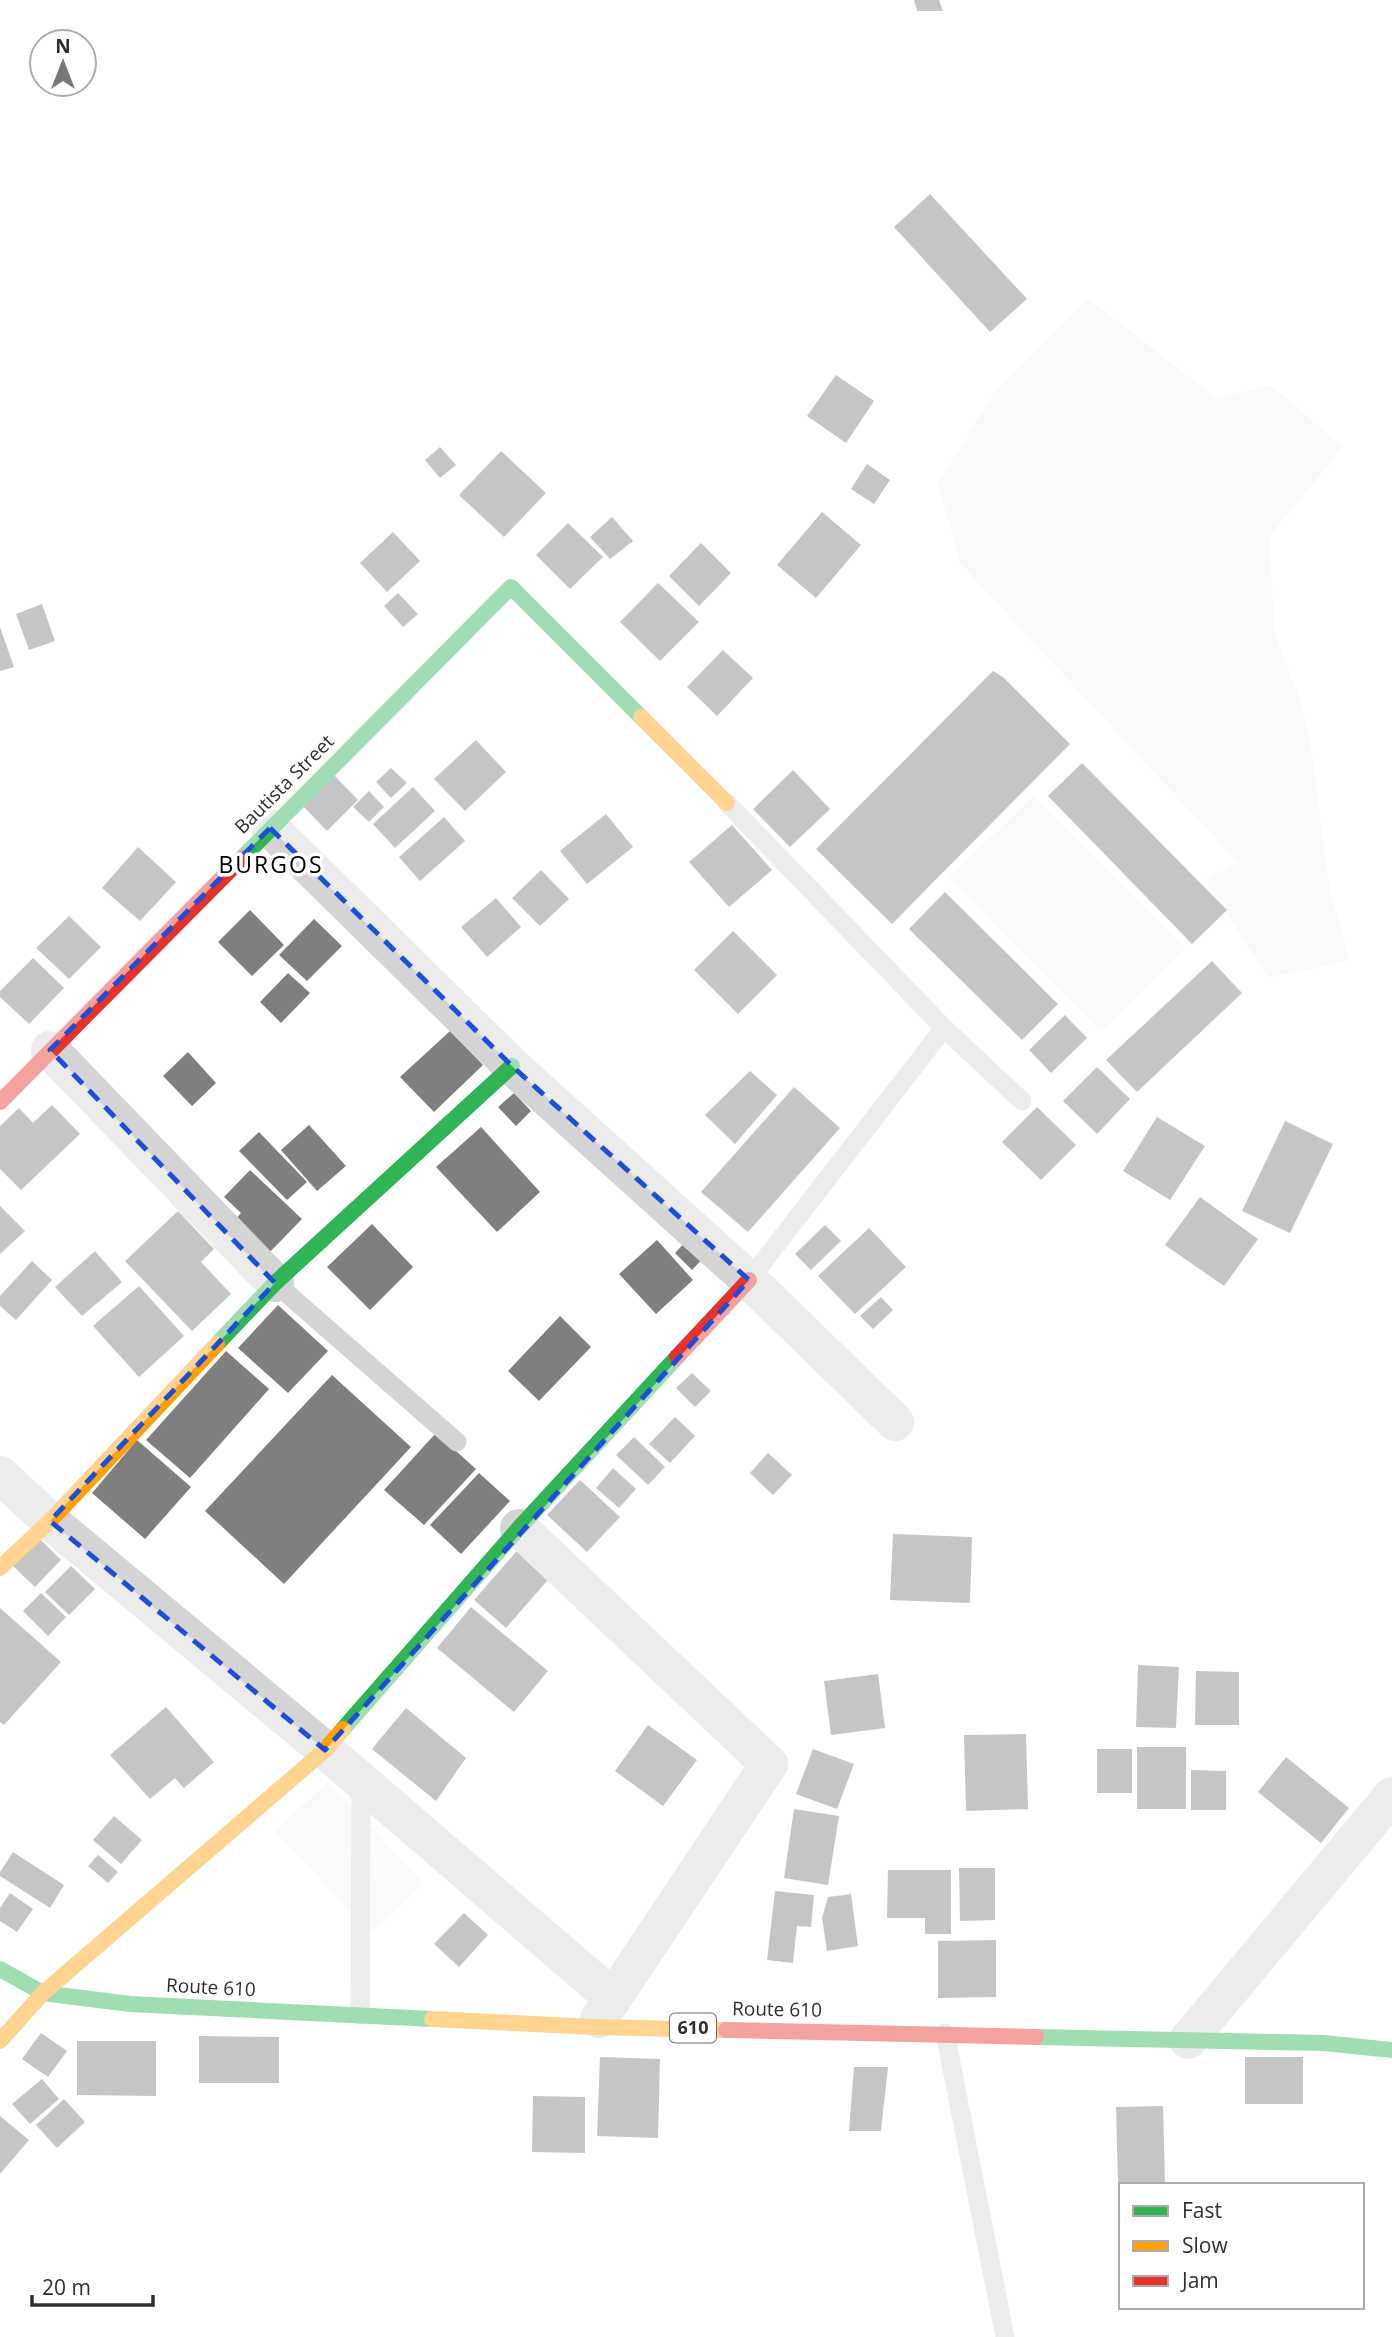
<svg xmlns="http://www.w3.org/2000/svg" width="1392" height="2337" viewBox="0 0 1392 2337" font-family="'Open Sans',sans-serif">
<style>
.green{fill:#f0f5ed}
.building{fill:#7f7f7f}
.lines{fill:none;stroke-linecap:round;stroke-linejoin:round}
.lane{stroke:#d4d4d4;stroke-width:19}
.street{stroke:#d4d4d4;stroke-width:38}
.fast{stroke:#30b455;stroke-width:16}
.slow{stroke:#ff9f0a;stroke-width:16}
.jam{stroke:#e5322d;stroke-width:16}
.marked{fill:none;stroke:#1d4ed8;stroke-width:5;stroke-dasharray:14 9;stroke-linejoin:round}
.labels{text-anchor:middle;stroke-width:7;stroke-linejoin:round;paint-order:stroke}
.shield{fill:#fff;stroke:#6d6d6d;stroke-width:2}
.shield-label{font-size:18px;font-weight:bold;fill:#2f2f2f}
.street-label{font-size:19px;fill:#2f2f2f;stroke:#fff}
.quarter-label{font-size:23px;letter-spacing:2px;fill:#000;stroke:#fff}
</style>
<rect width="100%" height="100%" fill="#fff"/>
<!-- green -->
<g class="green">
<path d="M1089 299 1216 398 1271 385 1343 447 1269 537 1275 635 1299 697 1311 748 1329 886 1349 960 1269 978 1205 880 1238 863 960 563 938 483 998 387Z"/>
<path d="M1034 795 1186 948 1101 1032 949 878Z"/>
<path d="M328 1782 424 1883 371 1933 275 1831Z"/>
</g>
<!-- building -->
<g class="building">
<path d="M914 0H939L943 11H917Z"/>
<path d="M930 194 1027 299 990 332 894 227Z"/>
<path d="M836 375 874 401 846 443 807 416Z"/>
<path d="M440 447 456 465 440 478 425 460Z"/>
<path d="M501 451 546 493 504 537 459 495Z"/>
<path d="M867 464 890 480 874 504 851 489Z"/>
<path d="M822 512 861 545 816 598 777 565Z"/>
<path d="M612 517 633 541 610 559 590 537Z"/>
<path d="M568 523 603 557 570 589 536 555Z"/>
<path d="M393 532 420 561 387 592 360 563Z"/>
<path d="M701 543 731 573 699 606 669 576Z"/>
<path d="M658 583 699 622 660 661 620 622Z"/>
<path d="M398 593 418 614 403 627 384 606Z"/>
<path d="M42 604 55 641 29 650 16 614Z"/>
<path d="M0 627 14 667 0 671Z"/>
<path d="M723 650 753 678 717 716 687 687Z"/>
<path d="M993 671 1003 677 1070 744 892 924 816 849Z"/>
<path d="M476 740 506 772 465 811 434 779Z"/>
<path d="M1082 763 1227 910 1192 944 1048 796Z"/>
<path d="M391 768 407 783 391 798 376 782Z"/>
<path d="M793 770 830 809 790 847 753 809Z"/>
<path d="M331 772 358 800 327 831 300 803Z"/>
<path d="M413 787 435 811 395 848 373 824Z"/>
<path d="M369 791 384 807 369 822 353 807Z"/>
<path d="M606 814 633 847 587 884 560 851Z"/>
<path d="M444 817 465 841 420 881 399 857Z"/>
<path d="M732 825 772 870 729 907 689 862Z"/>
<path d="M138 847 176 882 140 921 102 888Z"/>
<path d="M541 870 569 899 540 926 512 898Z"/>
<path d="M945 892 1058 1004 1022 1040 909 929Z"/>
<path d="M496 898 521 927 487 957 461 927Z"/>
<path d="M250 910 284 945 252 976 218 942Z"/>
<path d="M69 916 101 947 69 979 36 948Z"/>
<path d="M314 919 342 946 307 981 279 955Z"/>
<path d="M733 931 777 975 738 1014 694 970Z"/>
<path d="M33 958 64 988 29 1024 0 997V991Z"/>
<path d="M1212 961 1242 993 1137 1092 1106 1060Z"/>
<path d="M288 973 310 993 281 1023 260 1002Z"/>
<path d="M1065 1015 1087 1038 1051 1073 1029 1050Z"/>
<path d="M450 1031 483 1065 434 1112 400 1077Z"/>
<path d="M188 1052 216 1083 192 1106 163 1076Z"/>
<path d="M1097 1067 1130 1099 1097 1134 1063 1101Z"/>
<path d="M750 1071 777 1095 735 1144 705 1115Z"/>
<path d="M794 1087 840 1128 748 1232 701 1192Z"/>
<path d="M514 1093 531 1111 516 1126 498 1107Z"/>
<path d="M52 1105 80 1134 21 1190 0 1169V1126L19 1108 33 1123Z"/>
<path d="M1037 1107 1076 1145 1041 1180 1002 1142Z"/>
<path d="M1157 1117 1205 1146 1170 1200 1123 1171Z"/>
<path d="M1285 1121 1333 1144 1290 1233 1242 1211Z"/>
<path d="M309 1125 346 1166 317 1191 281 1150Z"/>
<path d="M481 1127 540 1192 497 1232 436 1167Z"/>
<path d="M259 1132 307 1182 287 1200 239 1151Z"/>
<path d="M250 1170 302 1219 268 1254 234 1221 241 1213 224 1197Z"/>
<path d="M1200 1197 1258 1239 1224 1286 1165 1245Z"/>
<path d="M0 1206 25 1231 0 1254Z"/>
<path d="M178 1211 214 1249 201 1262 231 1294 192 1331 125 1261Z"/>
<path d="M372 1224 413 1267 370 1310 327 1267Z"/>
<path d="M825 1225 841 1241 811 1270 795 1254Z"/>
<path d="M869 1228 906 1267 855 1314 818 1276Z"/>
<path d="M691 1236 709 1252 692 1270 675 1253Z"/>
<path d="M657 1240 693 1280 656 1314 619 1274Z"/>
<path d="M95 1251 122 1282 82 1316 55 1287Z"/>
<path d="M32 1261 52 1280 16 1320 0 1306V1296Z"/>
<path d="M139 1286 184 1336 139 1377 93 1326Z"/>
<path d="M881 1297 893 1310 873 1329 860 1316Z"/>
<path d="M278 1305 328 1351 288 1393 238 1348Z"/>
<path d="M560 1316 591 1347 539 1401 508 1371Z"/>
<path d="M226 1351 269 1389 190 1478 146 1440Z"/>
<path d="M692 1373 711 1391 695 1407 676 1388Z"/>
<path d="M332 1375 411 1447 284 1584 205 1511Z"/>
<path d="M675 1417 695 1436 670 1463 649 1444Z"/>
<path d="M436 1433 476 1469 424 1525 384 1490Z"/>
<path d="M634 1437 665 1467 648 1485 616 1455Z"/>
<path d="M137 1440 191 1487 145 1539 92 1493Z"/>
<path d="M768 1453 792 1475 773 1495 750 1473Z"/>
<path d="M613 1468 636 1489 619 1508 596 1488Z"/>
<path d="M479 1473 510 1501 461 1554 430 1525Z"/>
<path d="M580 1480 620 1517 587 1552 547 1515Z"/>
<path d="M893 1534 972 1537 970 1603 890 1600Z"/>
<path d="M38 1537 61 1560 35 1587 12 1565Z"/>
<path d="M521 1546 553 1574 506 1628 474 1600Z"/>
<path d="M71 1566 95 1589 69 1615 45 1592Z"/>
<path d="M41 1593 66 1617 48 1636 23 1611Z"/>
<path d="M471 1607 548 1671 514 1712 437 1648Z"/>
<path d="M0 1608 61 1662 4 1725 0 1722Z"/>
<path d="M1138 1665 1179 1667 1176 1728 1136 1727Z"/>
<path d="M1196 1671 1239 1672V1725H1195Z"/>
<path d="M878 1674 885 1728 831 1735 824 1681Z"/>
<path d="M166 1707 214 1762 184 1788 175 1778 150 1799 110 1755Z"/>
<path d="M406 1708 466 1758 436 1801 372 1749Z"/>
<path d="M648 1725 697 1760 663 1806 615 1771Z"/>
<path d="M1026 1734 1028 1809 966 1811 964 1735Z"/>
<rect x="1137" y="1747" width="49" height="62"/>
<path d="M813 1749 854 1764 837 1809 796 1794Z"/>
<rect x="1097" y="1749" width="35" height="44"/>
<path d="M1286 1757 1349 1808 1321 1843 1258 1792Z"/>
<path d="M1191 1770 1226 1771V1810H1191Z"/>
<path d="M794 1809 839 1816 828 1885 784 1878Z"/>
<path d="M114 1816 142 1840 121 1864 93 1840Z"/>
<path d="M13 1852 64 1885 50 1908 0 1876V1872Z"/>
<path d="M98 1855 118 1872 108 1883 88 1866Z"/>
<path d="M959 1868H995V1920L960 1921Z"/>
<path d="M888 1870H951V1934H925V1918H887Z"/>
<path d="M775 1891 814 1895 811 1927 797 1926 793 1963 767 1960Z"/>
<path d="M10 1893 33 1909 17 1932 0 1921V1908Z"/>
<path d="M851 1894 858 1946 827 1951 822 1918 828 1897Z"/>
<path d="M464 1913 488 1935 459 1967 434 1944Z"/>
<path d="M996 1940V1997L938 1998V1941Z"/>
<path d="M41 2033 67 2051 48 2077 22 2059Z"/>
<path d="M199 2036 279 2037V2083H199Z"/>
<path d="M77 2041H156V2096L77 2095Z"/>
<path d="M600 2057 660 2059 658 2138 597 2136Z"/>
<rect x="1245" y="2057" width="58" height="47"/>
<path d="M854 2067H888L881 2131H849Z"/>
<path d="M42 2079 59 2099 30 2124 12 2104Z"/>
<path d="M533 2096 585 2097V2153L532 2152Z"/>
<path d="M64 2099 85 2122 57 2148 36 2125Z"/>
<path d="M1163 2106 1165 2183H1118L1116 2107Z"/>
<path d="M0 2116 29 2140 0 2174Z"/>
</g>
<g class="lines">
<!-- lane -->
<g class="lane">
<path d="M727 803 944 1028 1022 1101"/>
<path d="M749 1280 944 1028"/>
<path d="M275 1283 457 1442"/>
<path d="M360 2015 361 1782"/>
<path d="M945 2033 1005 2337"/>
</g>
<!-- street -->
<g class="street">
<path d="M270 828 512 1066 749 1280 895 1422"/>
<path d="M50 1050 275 1283"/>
<path d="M0 1475 50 1521 325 1750 613 1998"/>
<path d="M519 1528 769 1764 599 2019"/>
<path d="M1188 2040 1392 1796"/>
</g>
<!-- fast -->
<g class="fast">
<path d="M242 858 511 587 641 717"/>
<path d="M217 1344 275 1283 512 1066"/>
<path d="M343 1729 519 1528 677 1357"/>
<path d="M0 1969 43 1993 130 2004 432 2019"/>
<path d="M1036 2037 1324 2043 1392 2050"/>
</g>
<!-- slow -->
<g class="slow">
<path d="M641 717 727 803"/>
<path d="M0 1568 50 1521 217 1344"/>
<path d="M432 2019 594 2027 726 2030"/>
<path d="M0 2041 43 1993 325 1750 343 1729"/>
</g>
<!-- jam -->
<g class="jam">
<path d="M0 1102 242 858"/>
<path d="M677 1357 749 1280"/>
<path d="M726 2030 1036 2037"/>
</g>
</g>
<!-- marked area -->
<path d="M0 0H1392V2337H0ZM270 828 512 1066 749 1280 325 1750 50 1521 275 1283 50 1050Z" fill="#fff" fill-opacity=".55" fill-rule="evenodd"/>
<path class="marked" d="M270 828 512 1066 749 1280 325 1750 50 1521 275 1283 50 1050Z"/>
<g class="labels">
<!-- shield labels -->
<rect class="shield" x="670" y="2013.5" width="46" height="29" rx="5"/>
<g class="shield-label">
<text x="693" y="2034">610</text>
</g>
<!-- street labels -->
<g class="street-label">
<text transform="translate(284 784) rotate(-45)" y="7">Bautista Street</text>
<text transform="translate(211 1987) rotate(3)" y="7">Route 610</text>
<text transform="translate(777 2009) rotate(1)" y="7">Route 610</text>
</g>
<!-- quarter labels -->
<g class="quarter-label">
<text x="271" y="873">BURGOS</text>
</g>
</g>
<!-- legend -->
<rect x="1119" y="2183" width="245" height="126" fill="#ffffff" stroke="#acacac" stroke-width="2"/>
<rect x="1133" y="2206" width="35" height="10" fill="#30b455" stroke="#acacac" stroke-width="2"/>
<text x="1182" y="2218" font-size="21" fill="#2f2f2f">Fast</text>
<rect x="1133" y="2241" width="35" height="10" fill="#ff9f0a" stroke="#acacac" stroke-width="2"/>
<text x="1182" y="2253" font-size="21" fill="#2f2f2f">Slow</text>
<rect x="1133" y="2276" width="35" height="10" fill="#e5322d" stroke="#acacac" stroke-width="2"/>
<text x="1182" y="2288" font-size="21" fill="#2f2f2f">Jam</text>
<!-- north arrow -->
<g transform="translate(63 63)"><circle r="33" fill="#ffffff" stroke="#acacac" stroke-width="2"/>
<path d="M0-5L12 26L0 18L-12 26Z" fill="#787878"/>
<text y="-10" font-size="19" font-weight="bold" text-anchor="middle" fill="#2f2f2f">N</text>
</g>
<!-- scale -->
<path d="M32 2295v10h121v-10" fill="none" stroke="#2f2f2f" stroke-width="3.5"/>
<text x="42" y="2295" font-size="21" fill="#2f2f2f" stroke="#ffffff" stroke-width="5" paint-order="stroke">20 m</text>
</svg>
